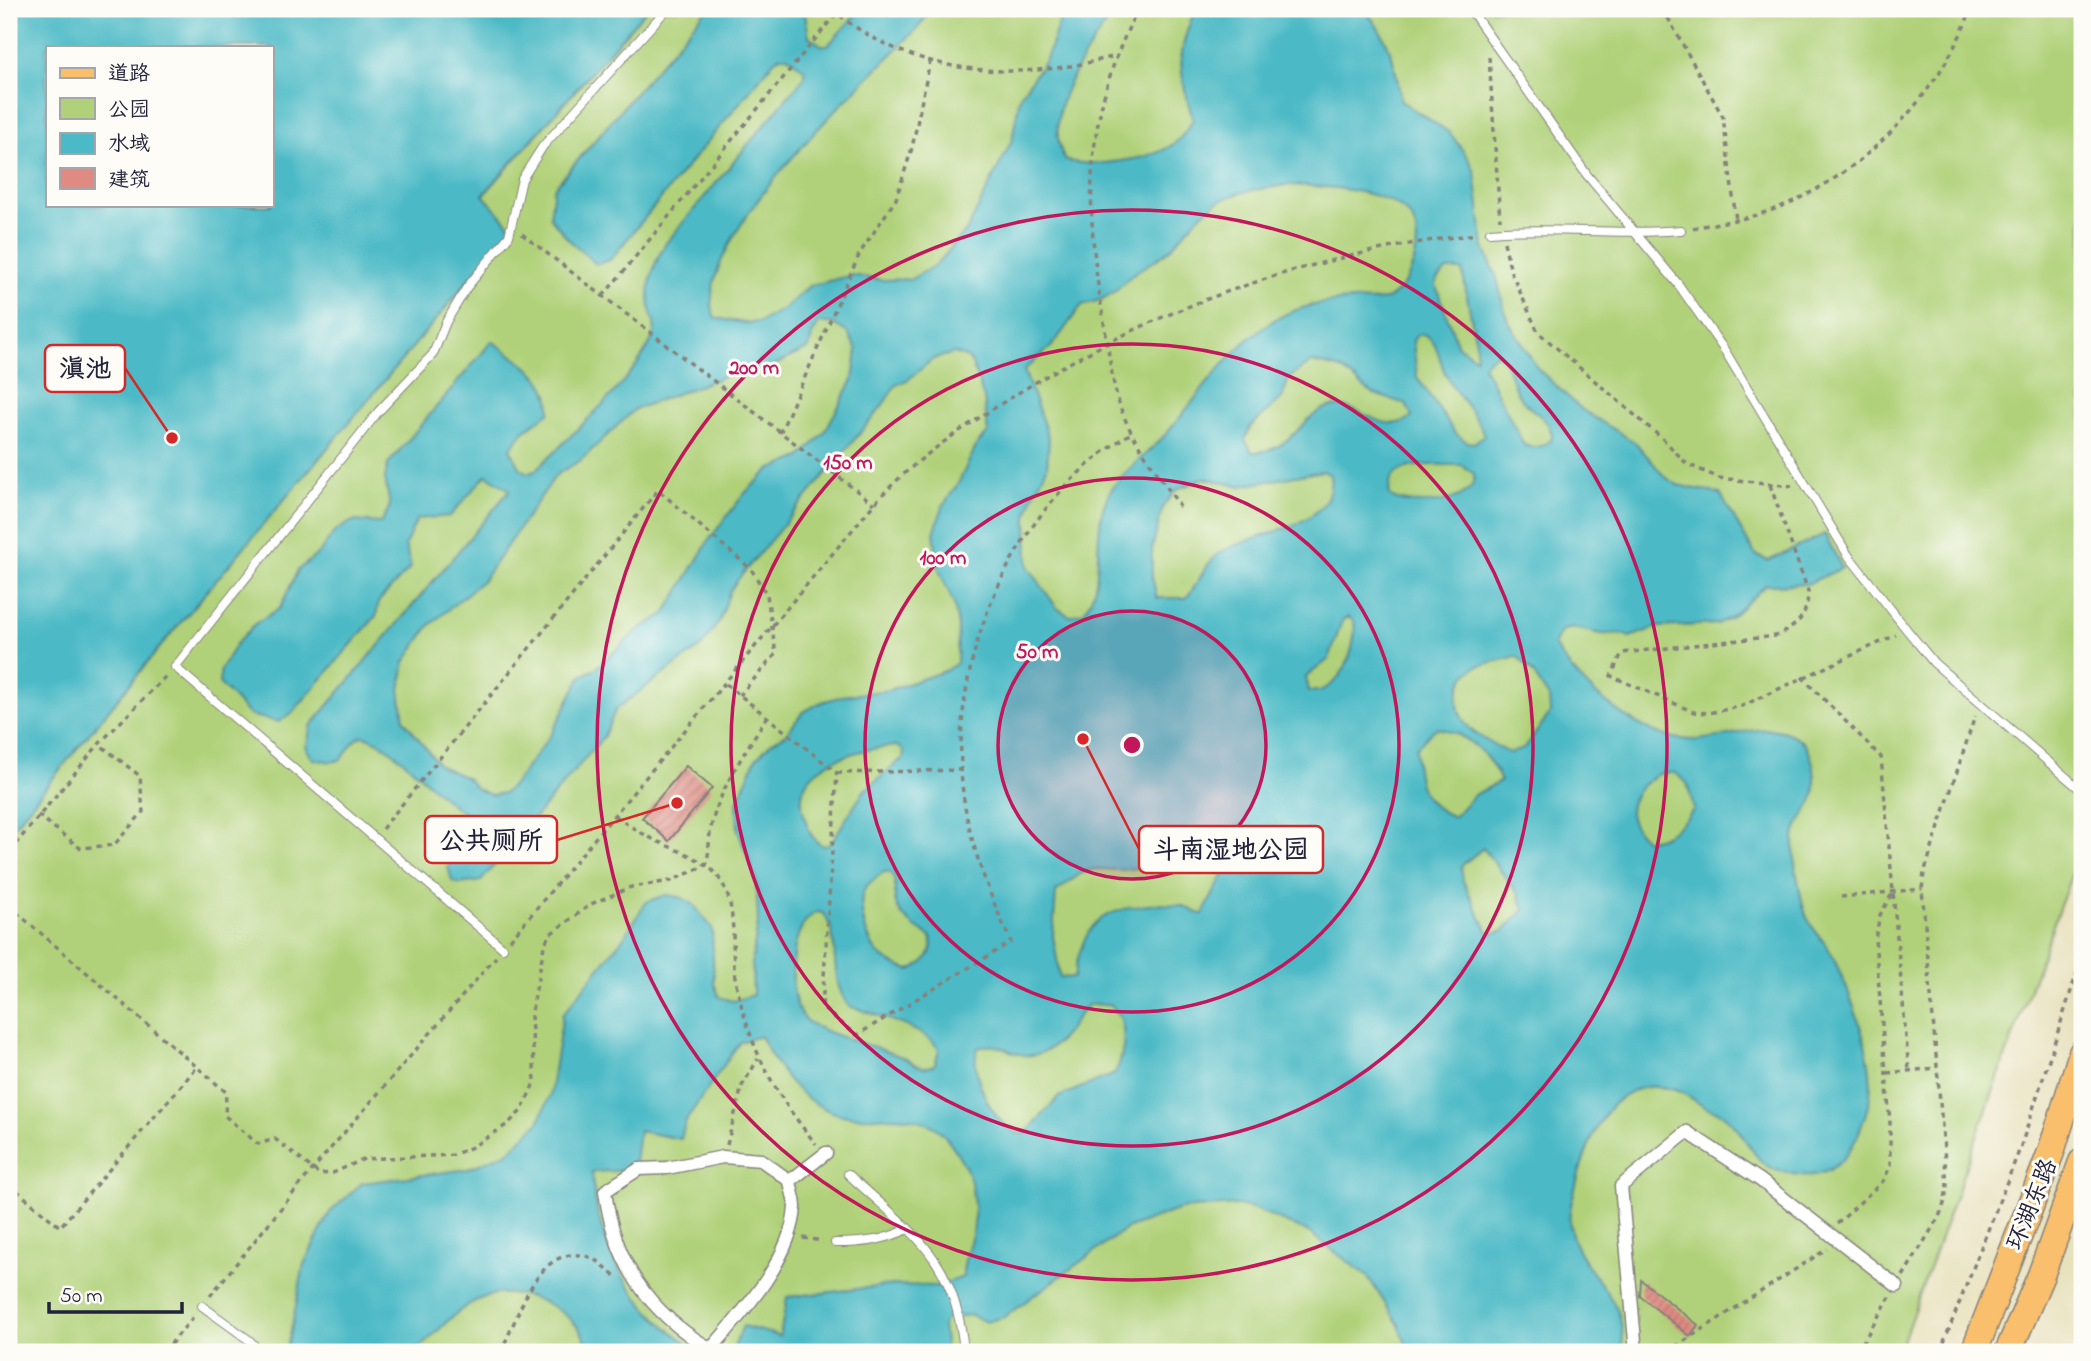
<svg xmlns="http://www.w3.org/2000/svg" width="2091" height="1361" viewBox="0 0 2091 1361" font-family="'Indie Flower','LXGW WenKai TC',sans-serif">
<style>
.park{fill:#b0d179;stroke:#697a5a;stroke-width:2}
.water{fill:#4cbac6;stroke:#376e80;stroke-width:2;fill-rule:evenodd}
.building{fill:url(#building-hatch)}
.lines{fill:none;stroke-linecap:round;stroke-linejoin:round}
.service-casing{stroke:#85827c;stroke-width:10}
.pedestrian-casing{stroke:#85827c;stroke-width:15}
.primary-casing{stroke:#85827c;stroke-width:29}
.path{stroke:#85827c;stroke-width:3.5;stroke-dasharray:5 5;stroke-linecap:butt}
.service{stroke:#fff;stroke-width:8}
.pedestrian{stroke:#fff;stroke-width:12}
.primary{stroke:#f9bf6d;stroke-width:26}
.ring{fill:none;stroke:#c2185b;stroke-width:3.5}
.labels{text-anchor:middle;stroke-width:6;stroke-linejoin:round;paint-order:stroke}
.street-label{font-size:24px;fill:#22223b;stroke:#fdfcf7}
.centre{fill:#c2185b;stroke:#fdfcf7;stroke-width:3.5}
.ring-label{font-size:21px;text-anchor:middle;font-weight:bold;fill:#c2185b;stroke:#fdfcf7;stroke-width:6;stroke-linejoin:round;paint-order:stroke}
.leader{fill:none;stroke:#d62828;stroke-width:2.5}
.callout-dot{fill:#d62828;stroke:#fdfcf7;stroke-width:2.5}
.callout{fill:#fdfcf7;stroke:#d62828;stroke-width:2.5}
.callout-label{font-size:26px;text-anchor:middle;font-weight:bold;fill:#22223b}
</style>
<defs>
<pattern id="building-hatch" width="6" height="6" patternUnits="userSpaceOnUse" patternTransform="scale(1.75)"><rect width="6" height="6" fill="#df8b82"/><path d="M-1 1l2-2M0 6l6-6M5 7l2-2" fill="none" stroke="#b4716c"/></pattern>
</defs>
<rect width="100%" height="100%" fill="#fdfcf7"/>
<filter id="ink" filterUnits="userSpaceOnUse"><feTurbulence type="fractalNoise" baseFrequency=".0143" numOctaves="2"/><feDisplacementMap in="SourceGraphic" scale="14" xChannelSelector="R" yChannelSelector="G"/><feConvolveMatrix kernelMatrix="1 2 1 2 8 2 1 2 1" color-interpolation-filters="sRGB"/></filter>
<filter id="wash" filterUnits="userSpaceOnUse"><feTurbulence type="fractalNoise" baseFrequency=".00686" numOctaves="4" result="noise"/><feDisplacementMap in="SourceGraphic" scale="28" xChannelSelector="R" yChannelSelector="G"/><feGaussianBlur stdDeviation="1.57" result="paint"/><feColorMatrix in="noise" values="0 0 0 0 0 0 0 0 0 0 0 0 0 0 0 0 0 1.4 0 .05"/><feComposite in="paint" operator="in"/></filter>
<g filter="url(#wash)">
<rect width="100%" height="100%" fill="#e8e1bd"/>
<!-- park -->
<path class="park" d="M647 9H2082V845L1899 1352H9V832L160 647 512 229 483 196Z"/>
<!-- water -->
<g class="water">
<path d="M9 9H647L483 195 513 228 160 647 9 832ZM47 47H271V205H47Z"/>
<path d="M707 9H804L809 36 821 45H828L861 9H931L918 28C867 80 686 243 715 318L745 323 760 322 786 307 809 286 852 275 881 280 911 279 937 264 967 230 1012 140 1020 96 1046 59 1059 23V9H1115C1089 52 1038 108 1065 160 1091 168 1155 160 1176 142 1183 137 1188 127 1193 120 1180 72 1174 56 1196 9H1364C1391 40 1395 61 1401 101L1450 133 1469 159 1475 172 1484 248 1496 275 1507 319 1538 369 1581 409 1636 443 1665 477 1678 485 1720 494 1755 554 1768 561 1825 534 1842 568 1807 584 1766 585 1731 617 1717 624 1658 627 1630 637C1618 631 1613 635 1602 634 1585 632 1578 625 1561 631L1554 645C1580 687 1640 739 1692 740 1724 741 1769 716 1799 739 1814 749 1818 783 1813 799 1808 813 1794 824 1794 839 1794 860 1799 889 1804 909 1808 926 1823 938 1831 953 1849 990 1880 1065 1868 1106 1857 1145 1839 1183 1793 1174 1783 1172 1771 1170 1763 1163 1747 1148 1741 1127 1722 1114 1717 1110 1710 1110 1705 1107 1697 1103 1691 1097 1683 1093 1607 1062 1584 1151 1571 1205 1561 1251 1606 1279 1619 1314 1623 1325 1622 1340 1624 1352H1409L1399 1325 1368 1277 1310 1233 1253 1208 1236 1205 1180 1209 1126 1229 1004 1317 986 1322 971 1315 946 1318 943 1326 946 1352H732L743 1326 780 1336 787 1297 892 1285 936 1286 963 1277C962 1258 972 1243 974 1225 975 1212 973 1194 971 1182 968 1169 961 1159 954 1148 922 1096 870 1130 827 1110 794 1095 776 1066 760 1036L740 1042 686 1120 681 1139 639 1131 634 1170 592 1172C597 1250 634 1312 701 1352H589C583 1311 520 1282 482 1298 454 1309 437 1334 415 1352H279L286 1347 290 1336 304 1264 330 1212 362 1183 468 1169 508 1152 539 1122 550 1095 563 1014 627 933 646 902 666 895 680 897 693 904 712 928 714 983 719 997 733 1001 753 995 752 959 758 923 756 880 738 831 737 802 756 758 772 742 785 735 803 712 822 702 842 696 889 690 945 671 957 663 958 627 954 604 939 570 934 533 943 506 959 482 977 444 988 433 984 398 972 364 968 358 954 353 933 359 909 379 896 385 880 409 739 578 730 591 720 620 702 646 616 709 604 736 481 881 459 884 452 881 448 867 471 830 468 816C438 799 389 737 361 736 338 751 354 768 313 759L306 748 311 726 510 490 486 475 450 516 417 519 405 545 411 567 379 601 376 616 293 712 279 722 249 715 219 683 221 669 236 644 256 623 280 608 298 570 320 552 335 531 353 521 381 523 390 506 385 478 388 464 492 341C518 361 552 376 550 412L524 431 510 449 521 469 528 473 535 471C570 435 632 383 652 339 657 328 654 323 651 313 645 287 653 264 666 243L805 76 804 69 787 56H780L774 61 610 260 596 264 568 239 550 217 554 188ZM1286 185C1319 186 1391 188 1411 218 1426 240 1410 293 1384 300 1374 302 1362 300 1352 300 1318 302 1290 308 1262 328 1223 357 1198 398 1166 434 1151 451 1132 464 1117 482 1084 521 1111 574 1084 612L1070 616 1057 608 1028 566 1027 516 1033 496 1047 468 1049 439 1024 370 1052 346 1082 305C1115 298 1113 290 1136 272 1148 264 1161 258 1172 247 1186 231 1199 213 1218 202 1238 190 1265 189 1286 185ZM1447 270H1462L1476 343V358L1458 346 1436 286 1437 279ZM819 323H832L848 333 857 350 853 380 824 433 801 457 769 470 744 494 709 540 665 614 639 629 594 670 581 676 552 733 515 783 504 793 491 795 477 789 467 778 440 766 404 720 400 690 405 662 429 626 484 579 556 475 581 460 635 409 728 375 771 367 809 348 812 335ZM1424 334C1438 342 1439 359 1445 373 1456 396 1476 412 1484 435L1474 443 1467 442 1455 433 1417 377 1413 341 1417 335ZM1496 353C1513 364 1509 387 1523 401 1535 414 1552 419 1552 439 1544 447 1534 449 1524 445L1483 365ZM1312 362 1342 369 1371 393 1406 404 1412 417C1382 438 1358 400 1329 407 1302 414 1293 453 1252 452L1245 440 1250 427 1282 398 1289 378ZM1462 465 1474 474C1478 507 1403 508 1390 496 1382 457 1438 466 1462 465ZM1323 471 1330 475C1339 528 1252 533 1223 551 1204 562 1200 583 1186 598H1157L1152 577V549L1163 506 1176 490 1203 478 1241 486ZM1348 617 1354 621C1358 645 1341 696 1309 691L1306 677 1329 659 1342 621ZM1517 656 1533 673 1549 698 1550 713 1524 749 1510 753C1484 740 1451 726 1459 691 1461 681 1465 674 1474 668 1486 662 1504 660 1517 656ZM1436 728C1465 731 1490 755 1501 781L1474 795 1454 817C1420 803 1416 784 1416 748ZM897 746 903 750 904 757 864 791 830 844 823 846C810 839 808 828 804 815 788 764 859 748 897 746ZM1661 773H1675L1687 783 1694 809C1681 826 1668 838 1647 840 1617 816 1631 788 1661 773ZM1210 831H1225L1235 845V852L1203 914C1195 914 1191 908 1183 906 1160 902 1116 905 1097 922 1083 935 1076 961 1074 978L1060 977 1053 936 1056 892 1080 874 1093 869 1123 870 1164 864ZM1483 848 1519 895 1524 910 1503 931 1489 934 1463 881 1461 866ZM884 872H890C898 882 894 888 895 900 898 917 917 929 931 937 935 953 925 964 910 970 896 966 880 959 873 946 865 933 856 900 866 887 871 881 878 876 884 872ZM816 912 823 913C843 939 826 978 849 1006 872 1014 929 1029 939 1050L935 1064C924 1071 916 1065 906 1059 882 1047 820 1034 806 1020 790 1004 792 974 794 954 796 937 801 922 816 912ZM1110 1004C1130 1021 1125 1053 1115 1074L1060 1096 1025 1134C997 1136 967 1071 978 1048 1002 1037 1019 1067 1047 1050 1069 1038 1072 1019 1088 1005Z"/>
</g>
<g id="blocks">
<!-- building -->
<g class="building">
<path d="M686 766 712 788 669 841 642 818Z"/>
<path d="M1641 1280 1698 1325 1690 1336 1640 1296Z"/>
</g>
</g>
</g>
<g filter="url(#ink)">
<use href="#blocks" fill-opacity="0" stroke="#85827c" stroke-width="2"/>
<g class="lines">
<!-- service casing -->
<g class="service-casing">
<g id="service">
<path d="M1470 9 1587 175 1678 284 1725 351 1848 555 1907 630 1934 663 2082 791"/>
<path d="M1490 232C1554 226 1617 236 1681 230"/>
<path d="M503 948 175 667 378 412 433 354 446 322 467 287 509 236 522 179 543 146 667 9"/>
<path d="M848 1174C912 1233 956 1257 964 1352"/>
<path d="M835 1243C862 1243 883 1241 908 1229"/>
<path d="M202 1306 249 1340 260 1352"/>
</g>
</g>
<!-- pedestrian casing -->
<g class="pedestrian-casing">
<g id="pedestrian">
<path d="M790 1181 761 1160 723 1157 667 1168 639 1169 605 1191C614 1262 648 1313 711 1349 742 1313 792 1259 795 1207 795 1199 791 1189 790 1181L826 1153"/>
<path d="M1636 1352 1621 1186 1687 1132 1760 1180 1897 1286"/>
</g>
</g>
<!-- primary casing -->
<g class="primary-casing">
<g id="primary">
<path d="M1974 1352 2051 1152 2082 1053"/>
<path d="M2008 1352 2041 1275 2082 1162"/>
</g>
</g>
<!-- path -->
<g class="path">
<path d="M832 9C910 77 1019 83 1115 56"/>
<path d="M1138 9C1083 115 1084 208 1104 323 1109 351 1111 380 1120 406 1132 442 1160 475 1180 507"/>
<path d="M1663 9 1723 117 1736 220"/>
<path d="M1489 57 1500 220"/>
<path d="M1693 228C1721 222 1750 219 1777 208 1863 175 1940 95 1971 9"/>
<path d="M522 234 874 504"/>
<path d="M1504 242 1511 272 1538 332 1665 441 1687 464 1719 478 1792 486"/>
<path d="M603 296 840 9"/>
<path d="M780 433 860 253 896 199 912 148 930 61"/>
<path d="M1770 485 1808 591C1808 615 1798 626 1776 636L1622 653 1611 676 1694 712 1709 713 1742 706 1896 635"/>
<path d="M1802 677 1881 757 1909 1071"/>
<path d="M726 684 837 773 822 1008 857 1035 1011 942C986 887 964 831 961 770 956 639 1019 500 1133 432"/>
<path d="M837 773 960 770"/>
<path d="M38 815 80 848 114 845 143 812 140 776 99 744"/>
<path d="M615 816C627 824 639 832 651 838 673 850 700 856 716 874 741 904 729 948 736 983 750 1049 773 1092 816 1144"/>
<path d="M382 829 658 490 751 569 767 595 776 654 740 695"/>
<path d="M9 852 99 744 168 674"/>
<path d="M1841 897 1922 889"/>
<path d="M9 906 197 1067"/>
<path d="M510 940 874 504C912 461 958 431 1007 400 1153 307 1305 255 1477 234"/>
<path d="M1887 1073 1937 1068"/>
<path d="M727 1145 742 1086 758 1059"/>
<path d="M9 1184 60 1227 197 1067 226 1092 225 1116 258 1144 275 1139 319 1174 333 1173 364 1159 453 1155 472 1147 508 1124 522 1110 535 1081 531 1016 544 946 549 935 591 904 631 887 671 881 706 865C710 852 708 841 711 828 719 788 747 750 767 716"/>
<path d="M1837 1224 1883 1181 1890 1167V1123L1875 939 1880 915 1892 894"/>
<path d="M803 1238 823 1241"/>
<path d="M1903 1276 1939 1217 1945 1201 1947 1185 1922 889 1924 873 1975 716"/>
<path d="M210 1296 312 1170 496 957"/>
<path d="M164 1352 194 1316"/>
<path d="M500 1352C520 1318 536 1238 592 1258 602 1262 609 1272 617 1277"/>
<path d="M1667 1352 1827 1249"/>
<path d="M1857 1352 1890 1297"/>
<path d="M1940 1352 2021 1146 2082 957"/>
</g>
<!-- service -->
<use href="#service" class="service"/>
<!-- pedestrian -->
<use href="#pedestrian" class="pedestrian"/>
<!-- primary -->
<use href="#primary" class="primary"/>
</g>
</g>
<!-- distance rings -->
<circle cx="1132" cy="745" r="134" fill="#c2185b" fill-opacity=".12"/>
<g class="ring">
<circle cx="1132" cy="745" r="134"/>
<circle cx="1132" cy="745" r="267"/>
<circle cx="1132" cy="745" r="401"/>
<circle cx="1132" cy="745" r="535"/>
</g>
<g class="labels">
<!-- street labels -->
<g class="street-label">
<text transform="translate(2031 1204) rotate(-68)" y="8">环湖东路</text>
</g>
</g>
<circle cx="1132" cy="745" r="10" class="centre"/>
<g class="ring-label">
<text x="754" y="374">200 m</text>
<text x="848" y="469">150 m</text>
<text x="943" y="564">100 m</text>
<text x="1037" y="658">50 m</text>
</g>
<!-- callouts -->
<path class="leader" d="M172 438L125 368M677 803L557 840M1083 739L1139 849"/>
<g class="callout-dot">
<circle cx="172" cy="438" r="7"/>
<circle cx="677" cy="803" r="7"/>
<circle cx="1083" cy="739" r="7"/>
</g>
<g class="callout">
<rect x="45" y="345" width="80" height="47" rx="7"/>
<rect x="425" y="816" width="132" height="47" rx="7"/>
<rect x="1139" y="826" width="184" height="47" rx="7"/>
</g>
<g class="callout-label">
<text x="85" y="377">滇池</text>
<text x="491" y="849">公共厕所</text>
<text x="1231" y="858">斗南湿地公园</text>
</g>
<!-- margin -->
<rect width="2091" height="1361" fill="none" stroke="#fdfcf7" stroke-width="35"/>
<!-- legend -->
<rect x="46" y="46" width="228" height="161" fill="#fdfcf7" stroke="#a5a5ac" stroke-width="2"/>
<rect x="60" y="68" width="35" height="10" fill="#f9bf6d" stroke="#a5a5ac" stroke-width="2"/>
<text x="108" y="80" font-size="21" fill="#22223b">道路</text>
<rect x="60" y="98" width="35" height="21" fill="#b0d179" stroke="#a5a5ac" stroke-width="2"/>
<text x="108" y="116" font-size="21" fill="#22223b">公园</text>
<rect x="60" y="133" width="35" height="21" fill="#4cbac6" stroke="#a5a5ac" stroke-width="2"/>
<text x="108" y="150" font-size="21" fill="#22223b">水域</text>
<rect x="60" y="168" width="35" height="21" fill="#df8b82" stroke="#a5a5ac" stroke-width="2"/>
<text x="108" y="186" font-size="21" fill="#22223b">建筑</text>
<!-- scale -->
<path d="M49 1302v10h133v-10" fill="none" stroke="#22223b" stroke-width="3.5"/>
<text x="60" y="1302" font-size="21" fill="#22223b" stroke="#fdfcf7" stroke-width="5" paint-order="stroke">50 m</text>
</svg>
